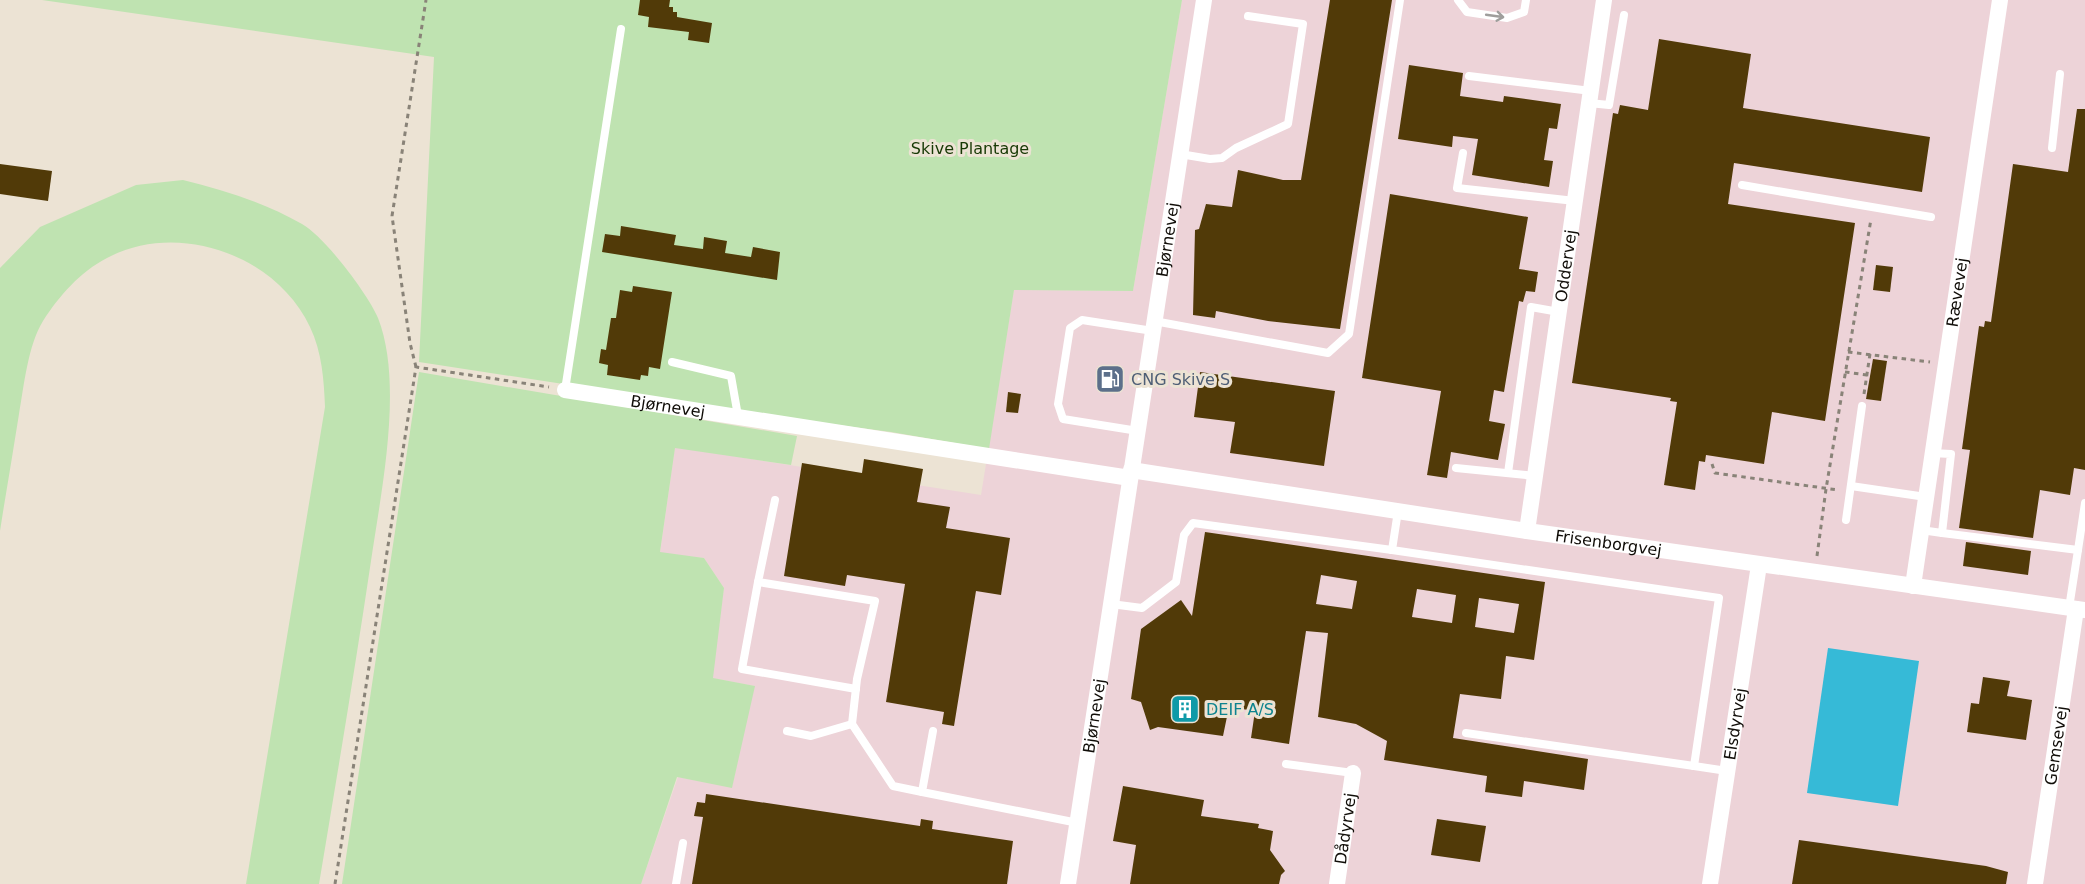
<svg xmlns="http://www.w3.org/2000/svg" width="2085" height="884" viewBox="0 0 2085 884" font-family="'DejaVu Sans',sans-serif">
<style>
.industrial{fill:#edd3d8}
.green{fill:#bfe3b1}
.water{fill:#36bad7}
.building{fill:#513a08;fill-rule:evenodd}
.lines{fill:none;stroke-linecap:round;stroke-linejoin:round}
.path{stroke:#898378;stroke-width:3;stroke-dasharray:4.5 4.5;stroke-linecap:butt}
.lane{stroke:#fff;stroke-width:8}
.street{stroke:#fff;stroke-width:16}
.oneway{stroke:#9f9e9c}
.labels{text-anchor:middle;stroke-width:6;stroke-linejoin:round;paint-order:stroke}
.park-label{font-size:16px;fill:#173904;stroke:#ece3d4}
.street-label{font-size:16px;fill:#100d08;stroke:#ece3d4}
.service-label{font-size:16px;fill:#4e5e75;stroke:#ece3d4;text-anchor:start}
.culture-label{font-size:16px;fill:#0d838f;stroke:#ece3d4;text-anchor:start}
</style>
<rect width="100%" height="100%" fill="#ece3d4"/>
<!-- industrial -->
<path class="industrial" d="M1182 0H2085V884H641L678 777 732 787 754 686 712 678 724 588 704 558 660 553 675 447 981 495 1014 290 1133 291Z"/>
<!-- green -->
<g class="green">
<path d="M42 0H1182L1133 291 1014 290 989 449 891 432 785 418 419 362 434 57Z"/>
<path d="M183 180C224 190 265 203 302 224 324 236 368 294 378 318 404 384 381 492 371 561 355 669 337 776 319 884H246L325 407C324 380 322 352 310 327 276 255 178 220 107 258 80 272 59 296 43 321 28 345 24 386 19 414 13 453 6 492 0 531V268L40 227 136 185Z"/>
<path d="M419 372 797 436 791 465 675 448 660 552 704 558 724 588 713 678 755 686 732 788 677 777 641 884H342Z"/>
</g>
<!-- water -->
<path class="water" d="M1828 648 1919 661 1898 806 1807 793Z"/>
<!-- building -->
<g class="building">
<path d="M640 0H670L669 7H673V12H677V17L712 23 709 43 688 40 689 32 648 27 649 17 638 15Z"/>
<path d="M1330 0H1392L1340 329 1268 321 1216 311 1215 318 1193 315 1195 230 1199 229 1206 204 1232 207 1238 170 1283 180H1301Z"/>
<path d="M1659 39 1751 54 1743 108 1930 137 1922 192 1734 163 1728 204 1855 223 1825 421 1772 412 1764 464 1706 455 1705 462 1699 461 1695 490 1664 485 1677 402 1670 401 1671 398 1572 383 1613 113 1618 114 1620 105 1648 110Z"/>
<path d="M1409 65 1463 73 1460 96 1503 102 1504 96 1561 104 1557 129 1549 128 1544 160 1553 161 1549 187 1472 175 1478 139 1453 136 1452 147 1398 139Z"/>
<path d="M2077 109H2085V470L2074 468 2070 495 2040 490 2033 538 1959 528 1970 450 1962 449 1979 326 1984 327 1985 321 1991 322 2013 164 2068 172Z"/>
<path d="M0 164 52 171 48 201 0 194Z"/>
<path d="M1390 194 1528 217 1519 269 1538 272 1535 292 1526 291 1523 302 1519 301 1504 392 1494 390 1489 421 1505 424 1498 460 1451 452 1447 478 1427 475 1441 391 1362 378Z"/>
<path d="M621 226 676 235 674 245 703 249 704 237 727 241 725 253 751 257 753 247 780 252 777 280 602 252 605 234 620 236Z"/>
<path d="M1876 265 1893 267 1890 292 1873 290Z"/>
<path d="M633 286 672 292 660 369 649 367 648 376 641 375 640 380 607 375 608 365 599 363 601 349 606 350 611 318H616L620 290 632 292Z"/>
<path d="M1873 359 1887 361 1881 401 1866 399Z"/>
<path d="M1200 372 1335 391 1324 466 1230 453 1235 422 1194 417Z"/>
<path d="M1008 392 1021 394 1018 413 1006 412Z"/>
<path d="M864 459 923 469 917 502 950 507 946 528 1010 538 1001 595 976 591 954 726 942 724 944 712 886 702 905 584 847 575 845 586 784 576 802 463 862 473Z"/>
<path d="M1205 532 1545 582 1534 660 1506 656 1501 699 1460 694 1453 738 1588 759 1584 790 1524 781 1522 797 1485 792 1487 776 1384 760 1387 741 1356 724 1318 717 1328 633 1306 631 1289 744 1251 738 1255 711 1229 707 1223 736 1158 727 1150 730 1141 702 1131 699 1141 629 1181 600 1192 616ZM1321 575 1357 581 1352 609 1316 604ZM1417 589 1456 595 1452 623 1412 617ZM1479 598 1519 604 1514 633 1475 627Z"/>
<path d="M1966 542 2031 551 2028 575 1963 566Z"/>
<path d="M1983 677 2010 681 2007 696 2032 700 2026 740 1967 732 1971 703 1979 704Z"/>
<path d="M1123 786 1204 800 1201 816 1259 824 1258 828 1273 831 1270 850 1285 871 1281 875 1279 884H1130L1136 845 1113 841Z"/>
<path d="M706 794 920 826 921 819 933 821 932 829 1013 841 1007 884H692L703 817 694 816 697 802 705 803Z"/>
<path d="M1437 819 1486 826 1480 862 1431 855Z"/>
<path d="M1799 840 1986 866 2008 872 2006 884H1792Z"/>
</g>
<g class="lines">
<!-- path -->
<g class="path">
<path d="M1848 352 1930 362"/>
<path d="M416 367 410 343 392 216 426 0"/>
<path d="M1845 372 1867 375"/>
<path d="M1864 394 1870 354"/>
<path d="M1712 464 1715 473 1838 490"/>
<path d="M1817 556 1826 489 1871 219"/>
<path d="M335 884 416 367 549 387"/>
</g>
<!-- lane -->
<g class="lane">
<path d="M1458 0 1467 12 1507 18 1524 12 1526 0"/>
<path d="M1469 76 1591 91"/>
<path d="M1589 103 1609 105 1624 15"/>
<path d="M2052 148 2060 74"/>
<path d="M1463 153 1457 188 1575 201"/>
<path d="M1180 154 1210 159 1222 158 1236 148 1288 124 1303 24 1248 16"/>
<path d="M1742 185 1931 217"/>
<path d="M1154 321 1328 353 1349 334 1400 0"/>
<path d="M672 362 731 376 738 416"/>
<path d="M565 390 621 29"/>
<path d="M1138 431 1063 419 1058 404 1070 328 1082 320 1153 331"/>
<path d="M1456 468 1535 476"/>
<path d="M1508 473 1531 307 1559 312"/>
<path d="M1851 486 1926 497"/>
<path d="M775 500 758 582 875 601 857 679 852 724 893 786 922 792"/>
<path d="M1398 511 1392 550 1719 598 1694 766 1466 733"/>
<path d="M1846 520 1862 406"/>
<path d="M1921 530 1942 533 1951 454 1932 453"/>
<path d="M1942 533 2078 550 2069 608"/>
<path d="M2078 550 2085 503"/>
<path d="M758 582 742 669 856 689"/>
<path d="M1111 604 1142 608 1176 582 1184 535 1193 523 1392 550"/>
<path d="M787 731 811 736 852 724"/>
<path d="M933 731 922 792 1078 823"/>
<path d="M1286 764 1353 773"/>
<path d="M1694 766 1727 771"/>
<path d="M676 884 683 843"/>
</g>
<!-- street -->
<g class="street">
<path id="s1" d="M565 390 1130 478"/>
<path id="s2" d="M1131 470 1527 531 2085 610"/>
<path id="s3" d="M1527 531 1604 0"/>
<path id="s4" d="M1913 586 2000 0"/>
<path id="s5" d="M1068 884 1204 0"/>
<path id="s6" d="M1337 884 1353 773"/>
<path id="s7" d="M1710 884 1759 565"/>
<path id="s8" d="M2035 884 2076 609"/>
</g>
</g>
<!-- one-way arrows -->
<defs><path id="oneway-shaft" d="M-6 0H5M1.5-3L5.5 0L1.5 3" fill="none" stroke-width="1.6" stroke-linecap="round" stroke-linejoin="round" transform="scale(1.5)"/></defs>
<use class="oneway" href="#oneway-shaft" transform="translate(1495 16) rotate(8)"/>
<!-- icons -->
<defs>
<g id="fuel-square" transform="scale(1.5)"><rect x="-9" y="-9" width="18" height="18" rx="4" fill="#5c6f8a" stroke="#ece3d4"/><path d="M-5.5-6h7V0h2V4h1.3V-2.5L3-4.5l.8-.8L6-3V5H2.5V1h-1V6h-7ZM-4.2-4.7v3.2H.2V-4.7Z" fill="#fff"/></g>
<g id="building-square" transform="scale(1.5)"><rect x="-9" y="-9" width="18" height="18" rx="4" fill="#0f9aa8" stroke="#ece3d4"/><path d="M-4-6H4V6H1V3H-1V6H-4ZM-2.5-4.3h1.7v1.8h-1.7ZM.8-4.3h1.7v1.8H.8ZM-2.5-1h1.7V.8h-1.7ZM.8-1h1.7V.8H.8Z" fill="#fff"/></g>
</defs>
<g fill-rule="evenodd">
<use href="#fuel-square" x="1110" y="379"/>
<use href="#building-square" x="1185" y="709"/>
</g>
<g class="labels">
<!-- park labels -->
<g class="park-label">
<text x="970" y="154">Skive Plantage</text>
</g>
<!-- street labels -->
<g class="street-label">
<text dy="6" stroke="none"><textPath href="#s5" startOffset="652">Bjørnevej</textPath></text>
<text dy="6" stroke="none"><textPath href="#s3" startOffset="268">Oddervej</textPath></text>
<text dy="6" stroke="none"><textPath href="#s4" startOffset="297">Rævevej</textPath></text>
<text dy="6" stroke="none"><textPath href="#s1" startOffset="104">Bjørnevej</textPath></text>
<text dy="6" stroke="none"><textPath href="#s2" startOffset="483">Frisenborgvej</textPath></text>
<text dy="6" stroke="none"><textPath href="#s5" startOffset="170">Bjørnevej</textPath></text>
<text dy="6" stroke="none"><textPath href="#s7" startOffset="162">Elsdyrvej</textPath></text>
<text dy="6" stroke="none"><textPath href="#s8" startOffset="140">Gemsevej</textPath></text>
<text dy="6" stroke="none"><textPath href="#s6" startOffset="56">Dådyrvej</textPath></text>
</g>
<!-- service labels -->
<g class="service-label">
<text x="1131" y="385">CNG Skive S</text>
</g>
<!-- culture labels -->
<g class="culture-label">
<text x="1206" y="715">DEIF A/S</text>
</g>
</g>
</svg>
